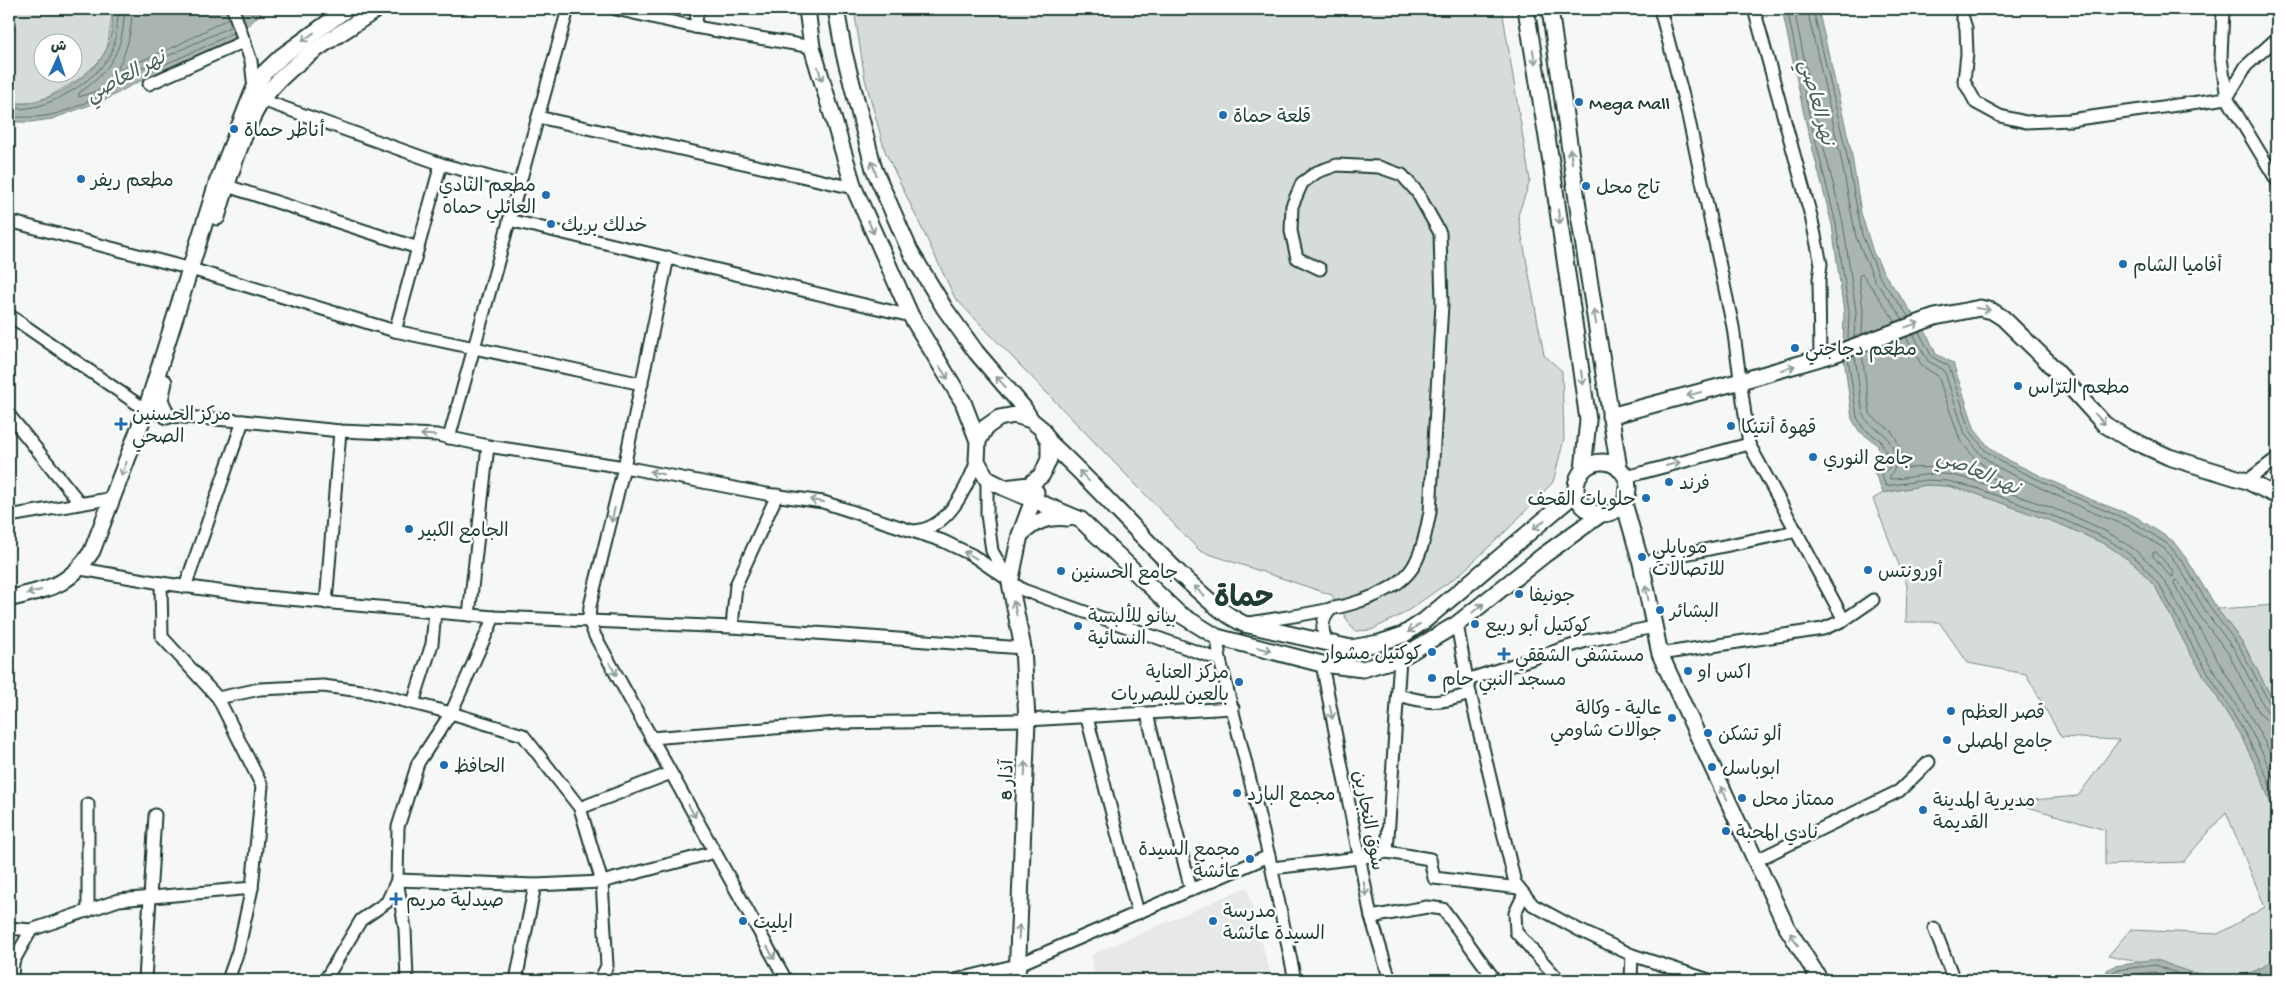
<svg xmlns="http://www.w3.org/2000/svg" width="2286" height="989" viewBox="0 0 2286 989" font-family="'Gochi Hand','Playpen Sans Arabic',sans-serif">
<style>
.built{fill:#e6e9e8}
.green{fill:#d6dcdb;stroke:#7a8c88;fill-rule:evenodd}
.water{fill:#aab5b1;stroke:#72857f}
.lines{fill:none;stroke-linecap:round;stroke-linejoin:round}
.shore{stroke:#576d66;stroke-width:1}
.minor-casing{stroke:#1f3d34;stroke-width:15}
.secondary-casing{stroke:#1f3d34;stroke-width:19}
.minor{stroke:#fff;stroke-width:11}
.secondary{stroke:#fff;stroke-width:15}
.oneway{stroke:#8f9e9a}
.poi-dot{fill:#1f6fb2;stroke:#fff;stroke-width:2}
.labels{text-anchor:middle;stroke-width:5;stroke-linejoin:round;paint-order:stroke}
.poi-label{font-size:19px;fill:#1f3d34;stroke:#fff;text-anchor:start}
.street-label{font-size:19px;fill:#1f3d34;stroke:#fff}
.water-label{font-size:20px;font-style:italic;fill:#49615a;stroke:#fff}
.town-label{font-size:29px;font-weight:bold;fill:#1f3d34;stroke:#fff}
</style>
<rect width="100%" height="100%" fill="#f6f7f7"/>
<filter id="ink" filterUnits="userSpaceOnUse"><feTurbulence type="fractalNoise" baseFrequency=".02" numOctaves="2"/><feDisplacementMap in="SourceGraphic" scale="10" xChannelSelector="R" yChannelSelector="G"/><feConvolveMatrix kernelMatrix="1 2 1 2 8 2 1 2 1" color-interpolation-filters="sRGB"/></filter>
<g filter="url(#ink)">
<!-- built -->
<path class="built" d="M1247 887 1272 980H1096L1091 955Z"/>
<!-- green -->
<g class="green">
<path d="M9 9H113L107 49 98 63 76 81 46 98 27 103H9ZM42 42H72V72H42Z"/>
<path d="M854 9H1502L1530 181 1518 215 1544 355 1562 371 1564 439 1553 482 1507 530 1459 575 1403 614 1371 630 1354 631 1332 595 1200 551 955 298 885 151 865 79Z"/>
<path d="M1926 485 1948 486 1974 493 2062 525 2107 545 2136 565 2156 588 2190 653 2242 738 2262 779 2274 812 2277 822V954C2256 983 2210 979 2180 969 2173 967 2166 963 2158 961 2152 959 2145 962 2139 961 2129 961 2118 958 2108 956L2130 930 2218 934 2265 907 2226 812 2183 862 2105 865V830L2011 802 2078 796 2119 740 2061 737 2026 674 1968 663 1939 622H1906L1907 585 1873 499 1883 493Z"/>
<path d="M2277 605V708L2243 643 2217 609Z"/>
</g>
<!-- water -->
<g class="water">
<path d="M113 9 170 11 174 9H265L238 36 134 84 109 98 52 119 31 122H9V103C15 103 22 104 28 103 55 99 94 75 106 50 112 39 113 21 113 9Z"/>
<path d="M1782 9H1818L1851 150 1861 213 1873 252 1885 275 1927 334 1936 354 1953 363 1975 430 1988 446 2003 458 2092 500 2136 517 2173 541 2188 561 2217 609 2243 643 2277 708V822L2262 779 2242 738 2190 653 2156 588 2136 565 2107 545 2062 525 1974 493 1948 486 1926 485 1883 493 1874 471 1885 465 1877 444 1859 431 1852 419 1843 350 1844 313 1832 225 1805 119Z"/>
<path d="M2277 954V980H2106L2107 970C2115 964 2119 966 2128 964 2137 963 2146 959 2155 960 2164 961 2172 967 2181 969 2211 979 2256 983 2277 954Z"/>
</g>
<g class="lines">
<!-- shore -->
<g class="shore">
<path d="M124 9C125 48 110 72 79 93V97L104 88 129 74 232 26"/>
<path d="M132 9C132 28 128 50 118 67L120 70 176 46 229 18"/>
<path d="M1787 9 1810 118 1836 224 1849 312 1848 340"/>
<path d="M1794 9 1816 117 1843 223 1856 311 1854 337"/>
<path d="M1807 9 1840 153 1856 237 1875 281 1903 319"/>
<path d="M1813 9 1846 151 1862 235 1880 278 1909 317"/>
<path d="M9 108C15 108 22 109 28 108 55 105 101 77 112 51 116 39 118 22 118 9"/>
<path d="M9 117C23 117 37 118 51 115 80 108 106 92 132 79 166 63 201 50 234 32"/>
<path d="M1919 332 1932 357 1949 366 1971 432 1985 450 2001 462 2090 504 2133 522 2169 545 2184 564 2213 612 2239 646 2271 706 2277 709"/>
<path d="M1913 334 1928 361 1944 370 1965 434 1981 455 1999 468 2087 510 2130 527 2165 549 2179 567 2208 615 2234 649 2266 710 2271 714 2277 715"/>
<path d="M1862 335 1863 311 1859 276 1861 274 1863 275 1896 322"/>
<path d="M1862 353 1870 413C1875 421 1884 424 1891 431 1899 440 1902 457 1904 468L1950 467 1999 480V476L1975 459 1960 440 1938 376 1922 366 1906 337"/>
<path d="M1855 356 1863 415C1869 426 1878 428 1886 436 1894 447 1900 466 1890 476V479C1910 479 1930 471 1951 475 1970 478 1990 486 2009 493 2056 509 2122 530 2155 569 2177 596 2190 631 2208 661 2233 701 2261 742 2277 787"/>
<path d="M1848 358 1857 417 1863 428 1881 441 1890 463 1889 468 1881 474 1886 486 1926 480 1948 481 1976 488 2064 520 2109 540 2139 561 2160 586 2195 651 2246 735 2267 777 2277 806"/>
<path d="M2156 552 2173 571V577L2170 576 2153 556V553Z"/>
<path d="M2277 723 2267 721 2260 714 2228 653 2202 619 2178 581 2175 580 2174 583C2207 645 2246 704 2277 766"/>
<path d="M2111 980 2112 973 2116 970 2155 965 2179 974 2205 980"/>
<path d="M2117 980 2120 976 2154 972 2178 980"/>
</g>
<!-- minor casing -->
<g class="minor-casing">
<g id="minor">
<path d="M233 9 251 61 254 89 262 100 441 164 519 185"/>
<path d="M616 9 695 27 812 47"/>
<path d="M1660 9 1687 111 1733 327 1749 444 1844 620"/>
<path d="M1754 9 1811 216 1821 264 1819 279 1820 358"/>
<path d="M1960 9 1966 28 1967 54 1964 81 1976 103 2000 116 2026 122 2070 120 2227 98 2246 66 2277 38"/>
<path d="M2223 9 2221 58 2227 98 2277 181"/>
<path d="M695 27 698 9"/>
<path d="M149 84 245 41"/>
<path d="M538 117 854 188"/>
<path d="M221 184 418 248"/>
<path d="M509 220 911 316"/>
<path d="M9 221 191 269 395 331 642 384"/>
<path d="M668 257 624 467 590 606 589 620 595 636 786 980"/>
<path d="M9 315 146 410 167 416 243 421 340 431 437 435 488 446 624 467 766 494 823 502 943 541 972 555 1023 590 1220 660"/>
<path d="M395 331 441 164"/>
<path d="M9 415 80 503"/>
<path d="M449 438 568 9"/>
<path d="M1626 477 1749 444"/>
<path d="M987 479V514L992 551 1007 577"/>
<path d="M2247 481 2277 458"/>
<path d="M9 516 114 498"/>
<path d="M913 531C948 530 966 489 977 461"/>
<path d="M1641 563 1797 531"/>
<path d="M81 569 161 583 254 596 435 612 494 617 732 627 1023 648"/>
<path d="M161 583 162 637 218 698 262 786 252 888 238 951 228 980"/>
<path d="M185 587 243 421"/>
<path d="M326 603 340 431"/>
<path d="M469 615 488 446"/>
<path d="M1249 623C1294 615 1387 608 1413 567 1423 550 1426 531 1430 512L1442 304 1440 233 1417 192 1402 175 1379 167 1337 165 1317 172 1302 183 1292 206 1291 231 1297 258 1320 269"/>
<path d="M1457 624 1467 680 1515 883 1533 905 1579 930 1632 955 1709 980"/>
<path d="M732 627 736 585 777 495"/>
<path d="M1217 637 1220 660 1269 856 1295 980"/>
<path d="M1329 644C1320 631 1321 619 1332 608"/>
<path d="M1660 654 1823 629 1844 620 1873 600"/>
<path d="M1322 664 1371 917 1390 980"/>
<path d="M1467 680 1586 641 1654 627"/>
<path d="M1398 695C1430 704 1438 704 1470 694"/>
<path d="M218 698 260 689 323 686 369 692 451 713 523 735 580 808 602 882 607 966 600 980"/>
<path d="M413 703 432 644 435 612"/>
<path d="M1147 714 1191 890"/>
<path d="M1087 718 1138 913"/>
<path d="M651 738 837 723 1027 720 1233 708"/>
<path d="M580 808 671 773"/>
<path d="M1387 852 1400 658"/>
<path d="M1757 860 1899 791 1929 762"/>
<path d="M1272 868 1359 858 1387 852 1430 859 1434 878 1519 888"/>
<path d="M1524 894 1515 913 1516 932 1559 980"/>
<path d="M88 911V804"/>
<path d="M1371 917 1427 907 1443 909 1495 980"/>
<path d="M9 928 31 930 119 900 252 888"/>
<path d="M1934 928 1954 980"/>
<path d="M12 980 13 962 31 930"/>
<path d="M145 980 155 815"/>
<path d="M325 980 361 920 387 902 397 880 535 885 602 882 715 852"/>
<path d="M407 980 405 929 397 880 398 827 418 763 451 713 494 617"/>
<path d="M516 980 535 885"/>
<path d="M955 980 1017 965 1269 856"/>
<path d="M1631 980 1632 955"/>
</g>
</g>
<!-- secondary casing -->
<g class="secondary-casing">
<g id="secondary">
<path d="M807 9 812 47 854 188 911 316 963 402 978 441"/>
<path d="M836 9 844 53 874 169 910 251 945 309 976 352 1023 407 1031 420"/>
<path d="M1526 9 1551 162 1588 420 1583 470"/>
<path d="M1550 9 1580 221 1619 469"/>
<path d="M217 217C227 184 244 126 263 99 291 60 338 36 377 9"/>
<path d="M164 382 160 400 167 416"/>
<path d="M1610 416 1741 381 1834 354 1935 317 1980 308 1992 311 2003 318 2045 359 2104 424 2125 437 2169 457 2247 481 2277 496"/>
<path d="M1049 442C1095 484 1136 532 1181 575 1201 593 1219 612 1244 624L1351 648 1379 643 1403 635 1424 621 1576 493"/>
<circle cx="1602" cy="488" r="26"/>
<path d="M1005 488 1029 485 1042 475 1049 459V442L1042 429 1031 420 1015 415 999 418 986 427 978 441 977 461 987 479 1005 488 1081 520 1178 613 1217 637 1322 664 1363 669 1400 658 1457 624 1544 555 1601 514"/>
<path d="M1624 503 1641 563 1660 654 1786 926 1820 980"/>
<path d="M1020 535C1035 521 1047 516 1068 518"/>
<path d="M9 599C48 588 68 588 92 551L146 410 217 183 254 89 264 73 282 56 347 9"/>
<path d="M1017 980 1027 720 1023 648 1010 583 1020 535 1036 492"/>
</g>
</g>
<!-- minor -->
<use href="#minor" class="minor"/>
<!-- secondary -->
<use href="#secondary" class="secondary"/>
</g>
<!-- one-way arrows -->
<defs><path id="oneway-shaft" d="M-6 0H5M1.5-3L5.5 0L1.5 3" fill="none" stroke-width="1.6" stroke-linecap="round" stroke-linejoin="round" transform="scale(1.25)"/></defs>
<g class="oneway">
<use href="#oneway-shaft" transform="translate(308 37) rotate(144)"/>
<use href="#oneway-shaft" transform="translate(1534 57) rotate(81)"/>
<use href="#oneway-shaft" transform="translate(820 74) rotate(73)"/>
<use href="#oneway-shaft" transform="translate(1571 156) rotate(-98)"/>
<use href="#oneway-shaft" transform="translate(874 168) rotate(-109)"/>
<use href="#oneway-shaft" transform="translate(1559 217) rotate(82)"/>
<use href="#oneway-shaft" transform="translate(871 227) rotate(66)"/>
<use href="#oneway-shaft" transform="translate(1983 309) rotate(8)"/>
<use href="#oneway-shaft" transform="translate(1595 317) rotate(-99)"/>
<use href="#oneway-shaft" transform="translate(1912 325) rotate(-20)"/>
<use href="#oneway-shaft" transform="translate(1788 368) rotate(-17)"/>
<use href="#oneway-shaft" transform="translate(944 373) rotate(57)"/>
<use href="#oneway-shaft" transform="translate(1582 378) rotate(82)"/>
<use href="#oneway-shaft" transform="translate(1001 382) rotate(-132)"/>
<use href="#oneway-shaft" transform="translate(1694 394) rotate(165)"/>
<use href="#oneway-shaft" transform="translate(2100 419) rotate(46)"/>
<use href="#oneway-shaft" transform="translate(428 435) rotate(-178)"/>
<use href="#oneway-shaft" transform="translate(1673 464) rotate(-15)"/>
<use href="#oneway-shaft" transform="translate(124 469) rotate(110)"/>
<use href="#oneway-shaft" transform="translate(657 473) rotate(-169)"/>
<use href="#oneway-shaft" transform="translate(1084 476) rotate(-134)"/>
<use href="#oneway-shaft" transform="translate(817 501) rotate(-170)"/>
<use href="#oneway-shaft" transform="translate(613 515) rotate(104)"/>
<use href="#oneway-shaft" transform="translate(1539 525) rotate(139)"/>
<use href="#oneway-shaft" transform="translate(970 555) rotate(-151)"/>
<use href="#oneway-shaft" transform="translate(1199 591) rotate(-137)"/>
<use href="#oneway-shaft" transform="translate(34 592) rotate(165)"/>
<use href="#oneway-shaft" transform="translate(1647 593) rotate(-101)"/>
<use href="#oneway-shaft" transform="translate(1015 608) rotate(-102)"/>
<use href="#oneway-shaft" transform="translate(1478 608) rotate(-39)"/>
<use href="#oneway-shaft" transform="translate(1414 628) rotate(145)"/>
<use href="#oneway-shaft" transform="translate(1264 649) rotate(15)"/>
<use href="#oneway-shaft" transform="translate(613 669) rotate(61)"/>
<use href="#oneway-shaft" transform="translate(1331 712) rotate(79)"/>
<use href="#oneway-shaft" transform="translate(1025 769) rotate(-88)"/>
<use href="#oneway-shaft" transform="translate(1724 793) rotate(-116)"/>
<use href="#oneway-shaft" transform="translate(692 811) rotate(61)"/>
<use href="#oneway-shaft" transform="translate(1365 889) rotate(79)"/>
<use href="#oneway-shaft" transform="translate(1019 932) rotate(-88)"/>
<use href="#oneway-shaft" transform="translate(1794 939) rotate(-122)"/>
<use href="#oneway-shaft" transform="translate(771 953) rotate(61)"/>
</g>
</g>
<!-- markers -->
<g class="poi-dot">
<circle cx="1579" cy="102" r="5"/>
<circle cx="1223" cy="115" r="5"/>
<circle cx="234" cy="129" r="5"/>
<circle cx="81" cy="179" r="5"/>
<circle cx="1586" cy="186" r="5"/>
<circle cx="546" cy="195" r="5"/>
<circle cx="551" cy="224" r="5"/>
<circle cx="2123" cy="264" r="5"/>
<circle cx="1795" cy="348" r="5"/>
<circle cx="2018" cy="386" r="5"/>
<path d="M118.5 416.5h5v5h5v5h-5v5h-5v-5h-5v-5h5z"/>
<circle cx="1731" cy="426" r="5"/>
<circle cx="1813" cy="457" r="5"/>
<circle cx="1669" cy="482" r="5"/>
<circle cx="1646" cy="498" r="5"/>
<circle cx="409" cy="529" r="5"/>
<circle cx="1642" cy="557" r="5"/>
<circle cx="1868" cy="570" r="5"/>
<circle cx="1061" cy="571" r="5"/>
<circle cx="1519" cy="594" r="5"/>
<circle cx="1660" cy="610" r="5"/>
<circle cx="1475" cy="624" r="5"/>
<circle cx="1078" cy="626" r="5"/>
<circle cx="1432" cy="652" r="5"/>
<path d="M1501.5 646.5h5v5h5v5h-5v5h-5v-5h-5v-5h5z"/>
<circle cx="1688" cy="671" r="5"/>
<circle cx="1432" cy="678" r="5"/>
<circle cx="1239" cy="682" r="5"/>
<circle cx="1951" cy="711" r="5"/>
<circle cx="1672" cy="718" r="5"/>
<circle cx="1708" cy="733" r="5"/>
<circle cx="1947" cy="740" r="5"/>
<circle cx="444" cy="765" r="5"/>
<circle cx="1712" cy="767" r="5"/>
<circle cx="1237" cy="793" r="5"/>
<circle cx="1742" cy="798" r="5"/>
<circle cx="1923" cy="810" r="5"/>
<circle cx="1726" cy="831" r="5"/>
<circle cx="1250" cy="859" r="5"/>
<path d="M393.5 891.5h5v5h5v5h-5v5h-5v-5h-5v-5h5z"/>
<circle cx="743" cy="921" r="5"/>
<circle cx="1213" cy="921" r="5"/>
</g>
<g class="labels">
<!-- poi labels -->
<g class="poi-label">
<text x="1589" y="109">Mega Mall</text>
<text x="1233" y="122">قلعة حماة</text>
<text x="244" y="136">أناطر حماة</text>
<text x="91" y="186">مطعم ريفر</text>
<text x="536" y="191" text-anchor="end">مطعم النادي<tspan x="536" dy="22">العائلي حماه</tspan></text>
<text x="1596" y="193">تاج محل</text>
<text x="561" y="231">خدلك بريك</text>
<text x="2133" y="271">أفاميا الشام</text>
<text x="1805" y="355">مطعم دجاجتي</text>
<text x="2028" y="393">مطعم الترّاس</text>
<text x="132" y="420">مركز الحسنين<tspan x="132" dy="22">الصحي</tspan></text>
<text x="1741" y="433">قهوة أنتيكا</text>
<text x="1823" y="464">جامع النوري</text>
<text x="1679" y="489">فرند</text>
<text x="1636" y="505" text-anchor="end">حلويات القحف</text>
<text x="419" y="536">الجامع الكبير</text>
<text x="1652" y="553">موبايلي<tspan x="1652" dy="22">للاتصالات</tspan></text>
<text x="1878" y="577">أورونتس</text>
<text x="1071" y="578">جامع الحسنين</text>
<text x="1529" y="601">جونيفا</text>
<text x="1670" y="617">البشائر</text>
<text x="1088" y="622">بيانو للألبسة<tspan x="1088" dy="22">النسائية</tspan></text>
<text x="1485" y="631">كوكتيل أبو ربيع</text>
<text x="1422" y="659" text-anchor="end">كوكتيل مشوار</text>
<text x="1515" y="661">مستشفى الشققي</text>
<text x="1229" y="678" text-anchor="end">مركز العناية<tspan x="1229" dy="22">بالعين للبصريات</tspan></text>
<text x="1698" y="678">اكس او</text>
<text x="1442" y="685">مسجد النبي حام</text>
<text x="1662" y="714" text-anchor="end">عالية - وكالة<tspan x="1662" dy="22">جوالات شاومي</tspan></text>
<text x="1961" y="718">قصر العظم</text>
<text x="1718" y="740">ألو تشكن</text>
<text x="1957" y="747">جامع المصلى</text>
<text x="454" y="772">الحافظ</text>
<text x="1722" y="774">ابوباسل</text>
<text x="1247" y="800">مجمع البارد</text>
<text x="1752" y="805">ممتاز محل</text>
<text x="1933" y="806">مديرية المدينة<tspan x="1933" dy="22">القديمة</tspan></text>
<text x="1736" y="838">نادي المحبة</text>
<text x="1240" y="855" text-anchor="end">مجمع السيدة<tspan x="1240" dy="22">عائشة</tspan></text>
<text x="406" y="906">صيدلية مريم</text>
<text x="1223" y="917">مدرسة<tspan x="1223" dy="22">السيدة عائشة</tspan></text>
<text x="753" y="928">ايليت</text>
</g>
<!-- street labels -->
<g class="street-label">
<text transform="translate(1005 780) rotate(-88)" y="7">8 آذار</text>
<text transform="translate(1370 820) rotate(79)" y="7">سوق النجارين</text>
</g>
<!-- water labels -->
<g class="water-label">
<text transform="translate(125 75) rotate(-28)" y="7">نهر العاصي</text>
<text transform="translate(1818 102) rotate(75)" y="7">نهر العاصي</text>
<text transform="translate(1979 471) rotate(23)" y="7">نهر العاصي</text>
</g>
<!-- town labels -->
<g class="town-label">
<text x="1244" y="606">حماة</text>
</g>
</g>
<!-- margin -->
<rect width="2286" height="989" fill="none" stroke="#fff" stroke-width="30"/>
<rect x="15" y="15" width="2256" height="959" fill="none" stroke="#1f3d34" stroke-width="2" filter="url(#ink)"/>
<!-- north arrow -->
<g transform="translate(58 58) rotate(3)"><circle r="24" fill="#ffffff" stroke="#a5b1ae"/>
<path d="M0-4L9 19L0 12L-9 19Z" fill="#1f6fb2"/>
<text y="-8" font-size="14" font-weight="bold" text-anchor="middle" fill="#1f3d34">ش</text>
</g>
</svg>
